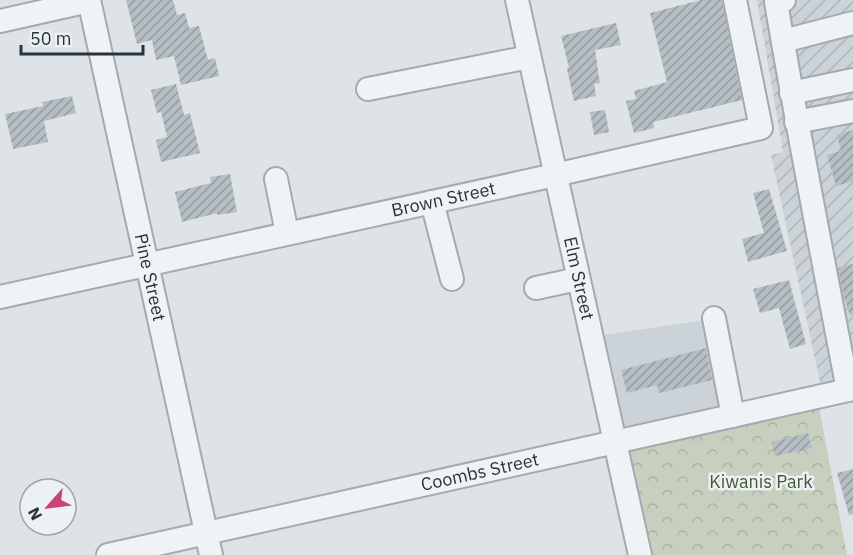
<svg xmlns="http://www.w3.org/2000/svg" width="853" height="555" viewBox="0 0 853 555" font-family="'IBM Plex Sans',sans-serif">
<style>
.built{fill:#cbd3d8}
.industrial{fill:url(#industrial-furrows)}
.park{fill:url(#park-crowns)}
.building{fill:url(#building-hatch)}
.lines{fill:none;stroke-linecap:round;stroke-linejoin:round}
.minor-casing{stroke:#a3abb1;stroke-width:26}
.minor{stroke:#f0f3f5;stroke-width:22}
.labels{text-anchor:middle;stroke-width:5;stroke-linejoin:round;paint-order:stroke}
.street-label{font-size:18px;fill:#27343d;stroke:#ecf2f4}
.park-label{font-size:18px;fill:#445835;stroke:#ecf2f4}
</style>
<defs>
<pattern id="industrial-furrows" width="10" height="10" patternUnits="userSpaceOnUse" patternTransform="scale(1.5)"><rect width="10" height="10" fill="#cbd3d8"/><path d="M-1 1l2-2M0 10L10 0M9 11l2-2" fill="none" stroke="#aeb6ba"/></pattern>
<pattern id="park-crowns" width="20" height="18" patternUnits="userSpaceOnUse" patternTransform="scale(1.5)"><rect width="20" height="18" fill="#c7d0be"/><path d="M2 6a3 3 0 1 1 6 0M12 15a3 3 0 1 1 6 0" fill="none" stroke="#abb3a4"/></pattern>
<pattern id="building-hatch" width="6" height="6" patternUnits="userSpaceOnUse" patternTransform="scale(1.5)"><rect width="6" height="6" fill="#b5bec3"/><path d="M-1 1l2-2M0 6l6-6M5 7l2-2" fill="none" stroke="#939ba0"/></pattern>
</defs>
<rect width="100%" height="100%" fill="#dde3e7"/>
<!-- built -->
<path class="built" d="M705 320 724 417 615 442 591 337Z"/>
<!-- industrial -->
<path class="industrial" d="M757 0H853V389L823 396 771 155 783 152Z"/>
<!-- park -->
<path class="park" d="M817 397 847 555H640L615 442Z"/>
<!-- building -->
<g class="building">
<path d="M126 0H173L177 15 185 13 189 28 199 26 208 60 215 58 219 76 181 85 174 56 156 60 152 40 137 44Z"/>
<path d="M701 0H722L742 100 653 122 654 128 634 133 626 101 636 99 634 91 667 82 650 13Z"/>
<path d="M616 23 621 45 595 50 600 83 594 84 596 96 574 101 567 69 569 68 561 36Z"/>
<path d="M176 84 184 115 190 113 200 153 161 162 156 140 167 137 161 112 157 113 151 90Z"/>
<path d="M72 96 76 113 44 121 48 142 13 149 5 114 43 106 42 102Z"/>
<path d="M605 110 609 132 594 135 590 112Z"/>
<path d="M853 130V181L836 186 827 155 841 151 837 135Z"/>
<path d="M230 174 237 212 217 215V213L182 222 175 192 211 183 210 177Z"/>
<path d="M769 189 787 251 748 262 742 239 764 233 753 193Z"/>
<path d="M853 264V315H850L843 294 838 268Z"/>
<path d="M789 280 806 344 790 349 779 308 760 313 753 289Z"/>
<path d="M706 348 712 380 659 393 657 385 627 393 621 370Z"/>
<path d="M808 433 812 448 775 456 772 442Z"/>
<path d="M853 469V514L849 515 837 473Z"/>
</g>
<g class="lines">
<!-- minor casing -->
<g class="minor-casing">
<g id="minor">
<path id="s1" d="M89 0 211 555"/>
<path id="s2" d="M517 0 640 555"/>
<path d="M784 0 776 2C798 132 823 261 848 390"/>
<path d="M0 21 89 1"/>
<path d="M783 41 853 23"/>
<path d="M368 89 529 57"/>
<path d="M791 93 853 80"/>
<path d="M796 122 853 111"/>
<path d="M276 179 287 233"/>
<path d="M432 202 452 279"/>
<path d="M536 288 578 279"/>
<path id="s3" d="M0 297 555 175 761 128 735 0"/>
<path d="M714 318 733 416"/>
<path id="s4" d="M108 555 853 389"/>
</g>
</g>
<!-- minor -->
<use href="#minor" class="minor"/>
</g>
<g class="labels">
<!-- street labels -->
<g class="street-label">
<text dy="6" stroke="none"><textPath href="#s3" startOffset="454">Brown Street</textPath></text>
<text dy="6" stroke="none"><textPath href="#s1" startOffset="284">Pine Street</textPath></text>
<text dy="6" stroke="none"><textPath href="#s2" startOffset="285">Elm Street</textPath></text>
<text dy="6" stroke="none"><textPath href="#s4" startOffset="381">Coombs Street</textPath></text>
</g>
<!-- park labels -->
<g class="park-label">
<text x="761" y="488">Kiwanis Park</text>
</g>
</g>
<!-- north arrow -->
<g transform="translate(48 507) rotate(242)"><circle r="28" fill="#ecf2f4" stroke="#9da6ab" stroke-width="1.5"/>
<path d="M0-4.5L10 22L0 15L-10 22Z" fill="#ca4479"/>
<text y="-9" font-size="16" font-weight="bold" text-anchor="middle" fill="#27343d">N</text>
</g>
<!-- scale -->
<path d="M21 45v9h122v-9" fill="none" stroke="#27343d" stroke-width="3"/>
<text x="30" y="45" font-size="18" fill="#27343d" stroke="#ecf2f4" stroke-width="4.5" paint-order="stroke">50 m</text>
</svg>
